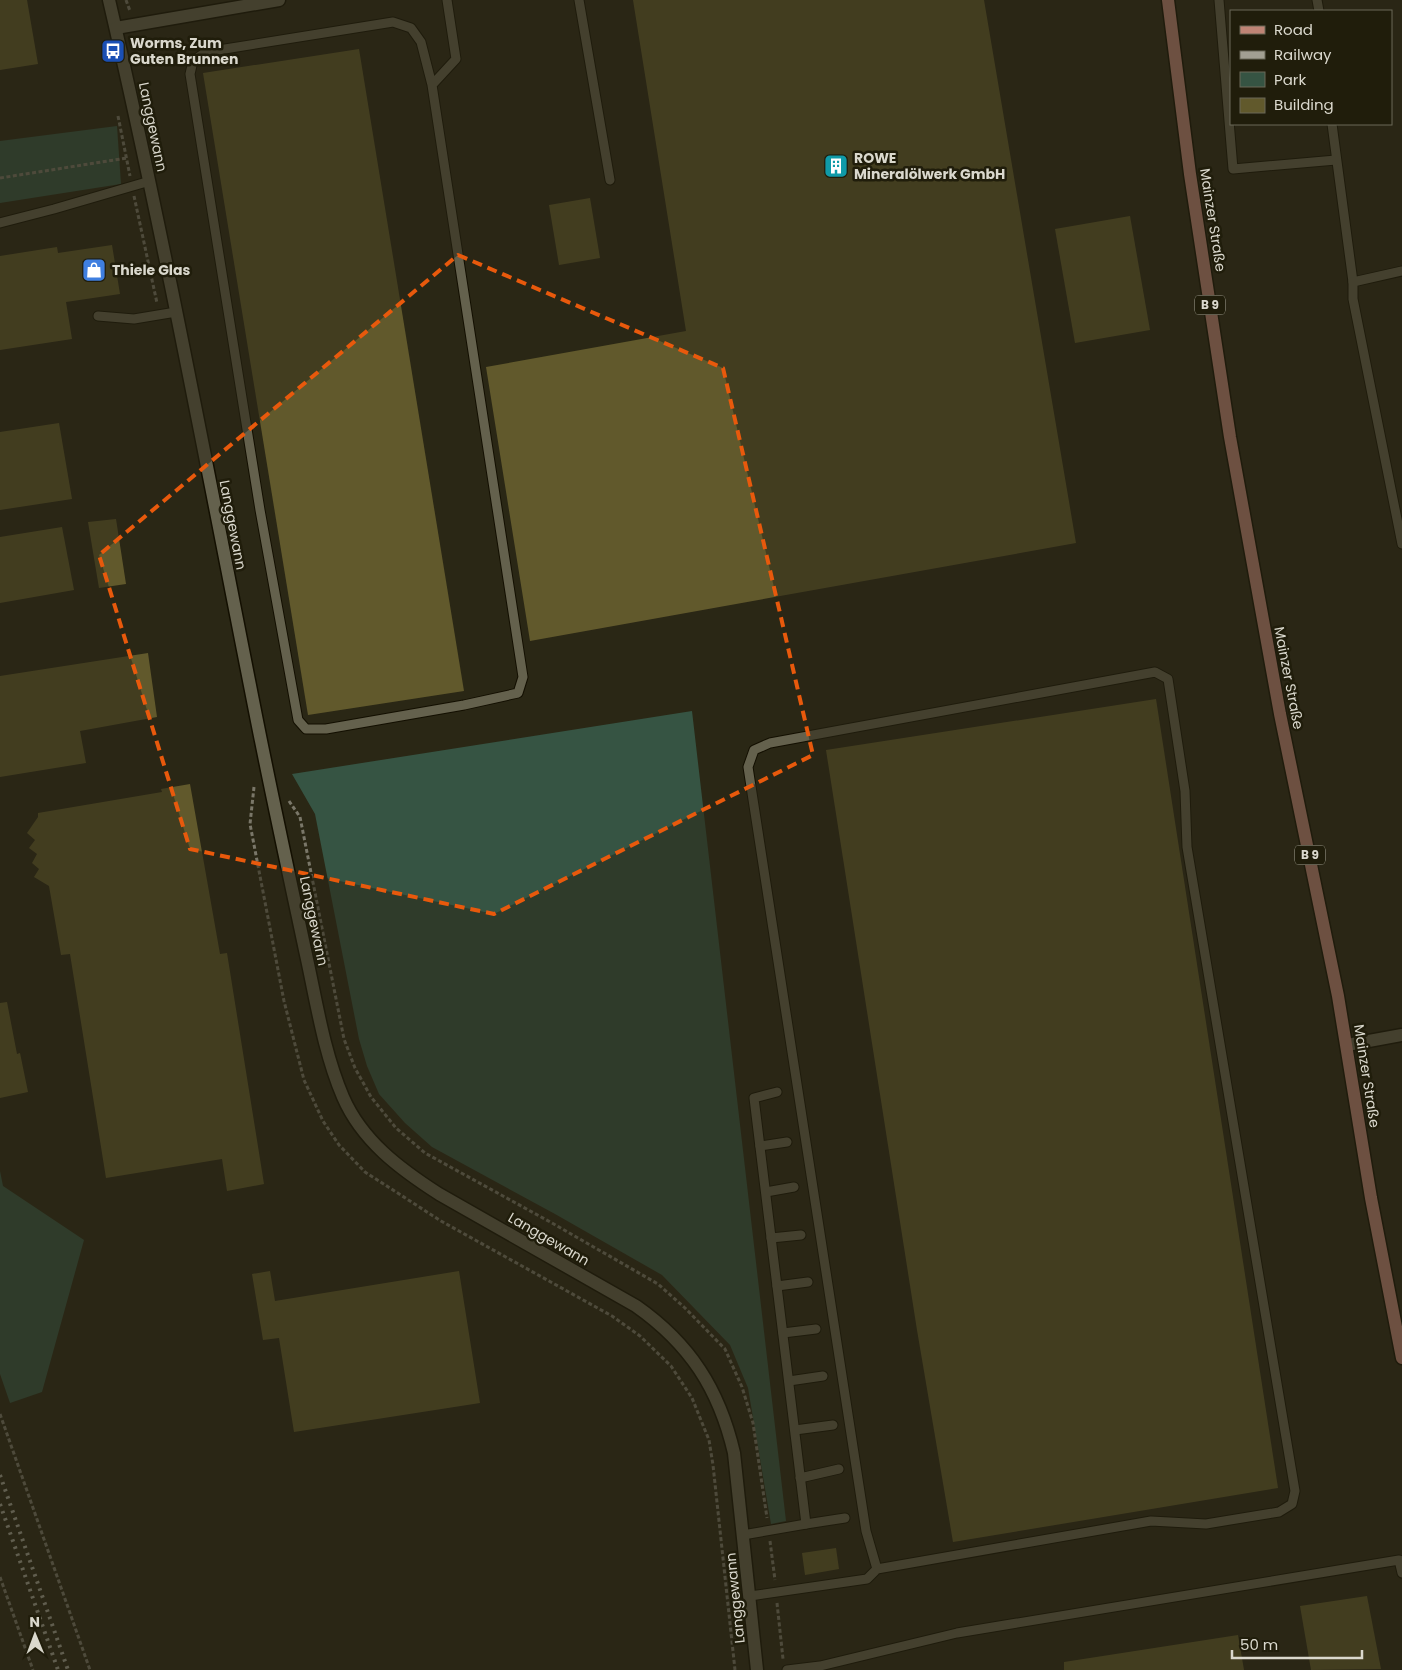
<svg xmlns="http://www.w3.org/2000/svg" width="1402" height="1670" viewBox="0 0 1402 1670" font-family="Poppins,sans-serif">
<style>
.green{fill:#365443}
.building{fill:#61592c}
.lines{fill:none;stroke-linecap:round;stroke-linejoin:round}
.lane-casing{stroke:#130f01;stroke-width:11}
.street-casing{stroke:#130f01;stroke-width:15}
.primary-casing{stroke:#130f01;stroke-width:15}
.path{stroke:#7a7769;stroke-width:3;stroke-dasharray:4 2.5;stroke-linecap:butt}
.lane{stroke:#64614d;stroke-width:9}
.street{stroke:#64614d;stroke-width:12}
.primary{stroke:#bf8475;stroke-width:12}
.rail{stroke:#a29f92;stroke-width:4;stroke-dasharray:2.5 5;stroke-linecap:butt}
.marked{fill:none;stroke:#e8590c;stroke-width:4;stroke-dasharray:10 6;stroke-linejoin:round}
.labels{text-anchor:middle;stroke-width:5;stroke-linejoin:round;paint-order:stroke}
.shield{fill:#201d0b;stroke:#a2a093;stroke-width:1}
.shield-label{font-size:12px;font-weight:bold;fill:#dad8cd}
.poi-label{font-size:14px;font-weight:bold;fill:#dad8cd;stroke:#201d0b;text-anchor:start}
.street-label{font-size:14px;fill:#dad8cd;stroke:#201d0b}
</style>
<rect width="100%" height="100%" fill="#2a2715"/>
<!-- green -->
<g class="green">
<path d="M117 126 121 184 0 203V141Z"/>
<path d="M692 711 786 1521 771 1524 748 1388 730 1345 662 1275 555 1214 432 1147 405 1123 379 1094 367 1066 359 1039 315 814 292 774Z"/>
<path d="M0 1171 3 1186 84 1240 42 1392 10 1403 0 1374Z"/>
</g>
<!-- building -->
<g class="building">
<path d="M0 0H27L38 64 0 70Z"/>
<path d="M633 0H984L1076 543 530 641 486 367 686 331Z"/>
<path d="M359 49 464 691 308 715 203 73Z"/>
<path d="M590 198 600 258 559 265 549 205Z"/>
<path d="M1130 216 1150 330 1075 343 1055 229Z"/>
<path d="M112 245 120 294 66 302 72 339 0 350V256L57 247 58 253Z"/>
<path d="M59 423 72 499 0 510V432Z"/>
<path d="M116 519 126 584 99 588 88 522Z"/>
<path d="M62 527 74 590 0 603V537Z"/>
<path d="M148 653 157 717 80 731 86 763 0 777V676Z"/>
<path d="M1156 699 1278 1488 953 1542 917 1330 826 750Z"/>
<path d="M190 784 220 954 227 953 264 1184 227 1191 222 1159 106 1178 70 954 61 955 49 886 34 877 39 869 32 863 37 854 29 848 35 840 27 833 38 817V813L162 792 161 789Z"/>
<path d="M7 1002 17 1054 20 1053 28 1092 0 1098V1003Z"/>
<path d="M270 1271 275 1301 459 1271 480 1403 294 1432 279 1338 263 1340 252 1274Z"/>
<path d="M836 1548 839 1569 805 1575 802 1553Z"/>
<path d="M1367 1596 1381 1669 1311 1670 1300 1606Z"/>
<path d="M1238 1635 1244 1670H1064V1662Z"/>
</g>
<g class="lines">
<!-- lane casing -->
<g class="lane-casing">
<g id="lane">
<path d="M579 0 610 180"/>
<path d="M1219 0 1233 169 1336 160"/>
<path d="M1317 0 1319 11"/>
<path d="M432 85 421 42 411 28 393 22 206 52 193 61 190 74 260 510 298 720 306 729H326L464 705 518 693 523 677 432 85 456 59 447 0"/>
<path d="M1332 124 1353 282"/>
<path d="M0 223 54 209 150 181"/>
<path d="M1402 271 1353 282V299L1402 544"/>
<path d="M98 316 134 319 176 312"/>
<path d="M760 1146 787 1142"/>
<path d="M766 1192 794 1187"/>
<path d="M771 1238 801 1235"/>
<path d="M777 1286 808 1282"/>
<path d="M783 1333 816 1329"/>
<path d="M789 1381 823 1376"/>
<path d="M795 1430 833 1425"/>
<path d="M800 1478 839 1469"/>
<path d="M806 1524 845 1518"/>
<path d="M743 1535 806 1524 754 1098 777 1092"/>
<path d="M750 1596 867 1579 877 1569 866 1531 748 767 754 750 770 743 1155 672 1168 679 1185 791 1187 847 1295 1491 1292 1504 1279 1512 1206 1524 1151 1521 877 1569"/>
<path d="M787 1670 820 1666 957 1633 1399 1560 1402 1573"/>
</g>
</g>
<!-- street casing -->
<g class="street-casing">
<g id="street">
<path d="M109 0C165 241 210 484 258 726 273 801 289 875 305 950 316 999 323 1050 343 1097 362 1141 400 1169 439 1194L636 1306C690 1344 719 1389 734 1453L757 1670"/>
<path d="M116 28 279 0"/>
<path d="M1347 1045 1402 1035"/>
</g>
</g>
<!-- primary casing -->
<g class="primary-casing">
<path id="primary" d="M1168 0 1190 174 1230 437 1280 714 1338 996 1371 1198 1402 1358"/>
</g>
<!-- path -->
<g class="path">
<path d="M126 0 130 11"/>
<path d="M136 39 139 63"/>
<path d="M118 116 130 176"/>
<path d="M0 178 127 158"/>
<path d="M134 196 157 303"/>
<path d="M254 787 250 824 284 1001 304 1080 323 1121 339 1145 365 1172 441 1221 612 1316 640 1336 671 1366 692 1398 709 1440 713 1465 735 1670"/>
<path d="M289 801 300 817 344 1039 355 1068 371 1097 396 1128 425 1153 552 1223 658 1284 685 1308 725 1349 742 1387 753 1423 767 1518"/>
<path d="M0 1414 90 1670"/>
<path d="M770 1541 775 1580"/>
<path d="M0 1577 33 1670"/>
<path d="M777 1603 783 1659"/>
</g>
<!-- lane -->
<use href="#lane" class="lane"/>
<!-- street -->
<use href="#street" class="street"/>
<!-- primary -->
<use href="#primary" class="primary"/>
<!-- rail -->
<g class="rail">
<path d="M0 1475 68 1670"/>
<path d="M0 1504 58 1670"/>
</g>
</g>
<!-- marked area -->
<path d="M0 0H1402V1670H0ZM458 255 723 368 813 755 494 914 190 849 99 555Z" fill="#2a2715" fill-opacity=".55" fill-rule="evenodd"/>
<path class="marked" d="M458 255 723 368 813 755 494 914 190 849 99 555Z"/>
<!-- icons -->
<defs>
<g id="bus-square" transform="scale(1.25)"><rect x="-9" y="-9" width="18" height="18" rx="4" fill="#1a4fb4" stroke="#201d0b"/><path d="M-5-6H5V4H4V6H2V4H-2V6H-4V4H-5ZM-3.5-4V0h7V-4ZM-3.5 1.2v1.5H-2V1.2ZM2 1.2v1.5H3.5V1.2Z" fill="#fff"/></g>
<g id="building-square" transform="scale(1.25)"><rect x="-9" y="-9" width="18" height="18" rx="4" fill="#0f9aa8" stroke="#201d0b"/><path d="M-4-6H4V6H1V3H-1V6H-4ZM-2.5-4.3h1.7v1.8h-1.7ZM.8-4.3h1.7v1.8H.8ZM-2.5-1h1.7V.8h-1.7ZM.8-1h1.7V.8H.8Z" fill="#fff"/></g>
<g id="shop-square" transform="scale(1.25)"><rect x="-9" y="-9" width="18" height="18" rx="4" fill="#3f7fe0" stroke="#201d0b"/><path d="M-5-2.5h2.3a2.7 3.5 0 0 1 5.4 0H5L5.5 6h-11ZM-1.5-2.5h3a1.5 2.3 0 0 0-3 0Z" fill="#fff"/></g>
</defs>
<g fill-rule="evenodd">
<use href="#bus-square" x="113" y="51"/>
<use href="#building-square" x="836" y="166"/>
<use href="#shop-square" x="94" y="270"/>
</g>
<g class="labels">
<!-- shield labels -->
<g class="shield">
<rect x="1195" y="295.5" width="30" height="19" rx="4"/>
<rect x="1295" y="845.5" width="30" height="19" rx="4"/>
</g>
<g class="shield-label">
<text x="1210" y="309">B 9</text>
<text x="1310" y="859">B 9</text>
</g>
<!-- poi labels -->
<g class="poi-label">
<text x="130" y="48">Worms, Zum<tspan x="130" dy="16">Guten Brunnen</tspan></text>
<text x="854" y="163">ROWE<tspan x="854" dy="16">Mineralölwerk GmbH</tspan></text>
<text x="112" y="275">Thiele Glas</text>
</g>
<!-- street labels -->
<g class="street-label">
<text transform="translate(153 127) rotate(78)" y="5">Langgewann</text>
<text transform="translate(1213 220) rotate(81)" y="5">Mainzer Straße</text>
<text transform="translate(233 525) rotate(79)" y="5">Langgewann</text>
<text transform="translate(1289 678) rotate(79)" y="5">Mainzer Straße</text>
<text transform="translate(314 921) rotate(78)" y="5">Langgewann</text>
<text transform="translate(1367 1076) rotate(81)" y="5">Mainzer Straße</text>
<text transform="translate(549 1239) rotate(30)" y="5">Langgewann</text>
<text transform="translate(735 1598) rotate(-96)" y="5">Langgewann</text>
</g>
</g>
<!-- legend -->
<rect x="1230" y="10" width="162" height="115" fill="#201d0b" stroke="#6a6859"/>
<rect x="1240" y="26" width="25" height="8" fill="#bf8475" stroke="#6a6859"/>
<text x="1274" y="35" font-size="15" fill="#dad8cd">Road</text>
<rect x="1240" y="51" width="25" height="8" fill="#a29f92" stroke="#6a6859"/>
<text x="1274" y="60" font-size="15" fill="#dad8cd">Railway</text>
<rect x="1240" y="72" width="25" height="15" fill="#365443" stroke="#6a6859"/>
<text x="1274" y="85" font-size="15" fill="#dad8cd">Park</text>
<rect x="1240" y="98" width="25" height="15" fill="#61592c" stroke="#6a6859"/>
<text x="1274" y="110" font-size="15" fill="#dad8cd">Building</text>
<!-- north arrow -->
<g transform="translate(35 1635) rotate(359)" stroke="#201d0b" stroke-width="4" paint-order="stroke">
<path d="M0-4L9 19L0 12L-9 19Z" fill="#dad8cd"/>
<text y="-8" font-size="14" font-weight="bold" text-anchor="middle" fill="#dad8cd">N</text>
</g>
<!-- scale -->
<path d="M1232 1650v8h130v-8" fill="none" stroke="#dad8cd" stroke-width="2.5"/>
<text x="1240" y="1650" font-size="15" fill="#dad8cd" stroke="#201d0b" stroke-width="4" paint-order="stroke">50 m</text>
</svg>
